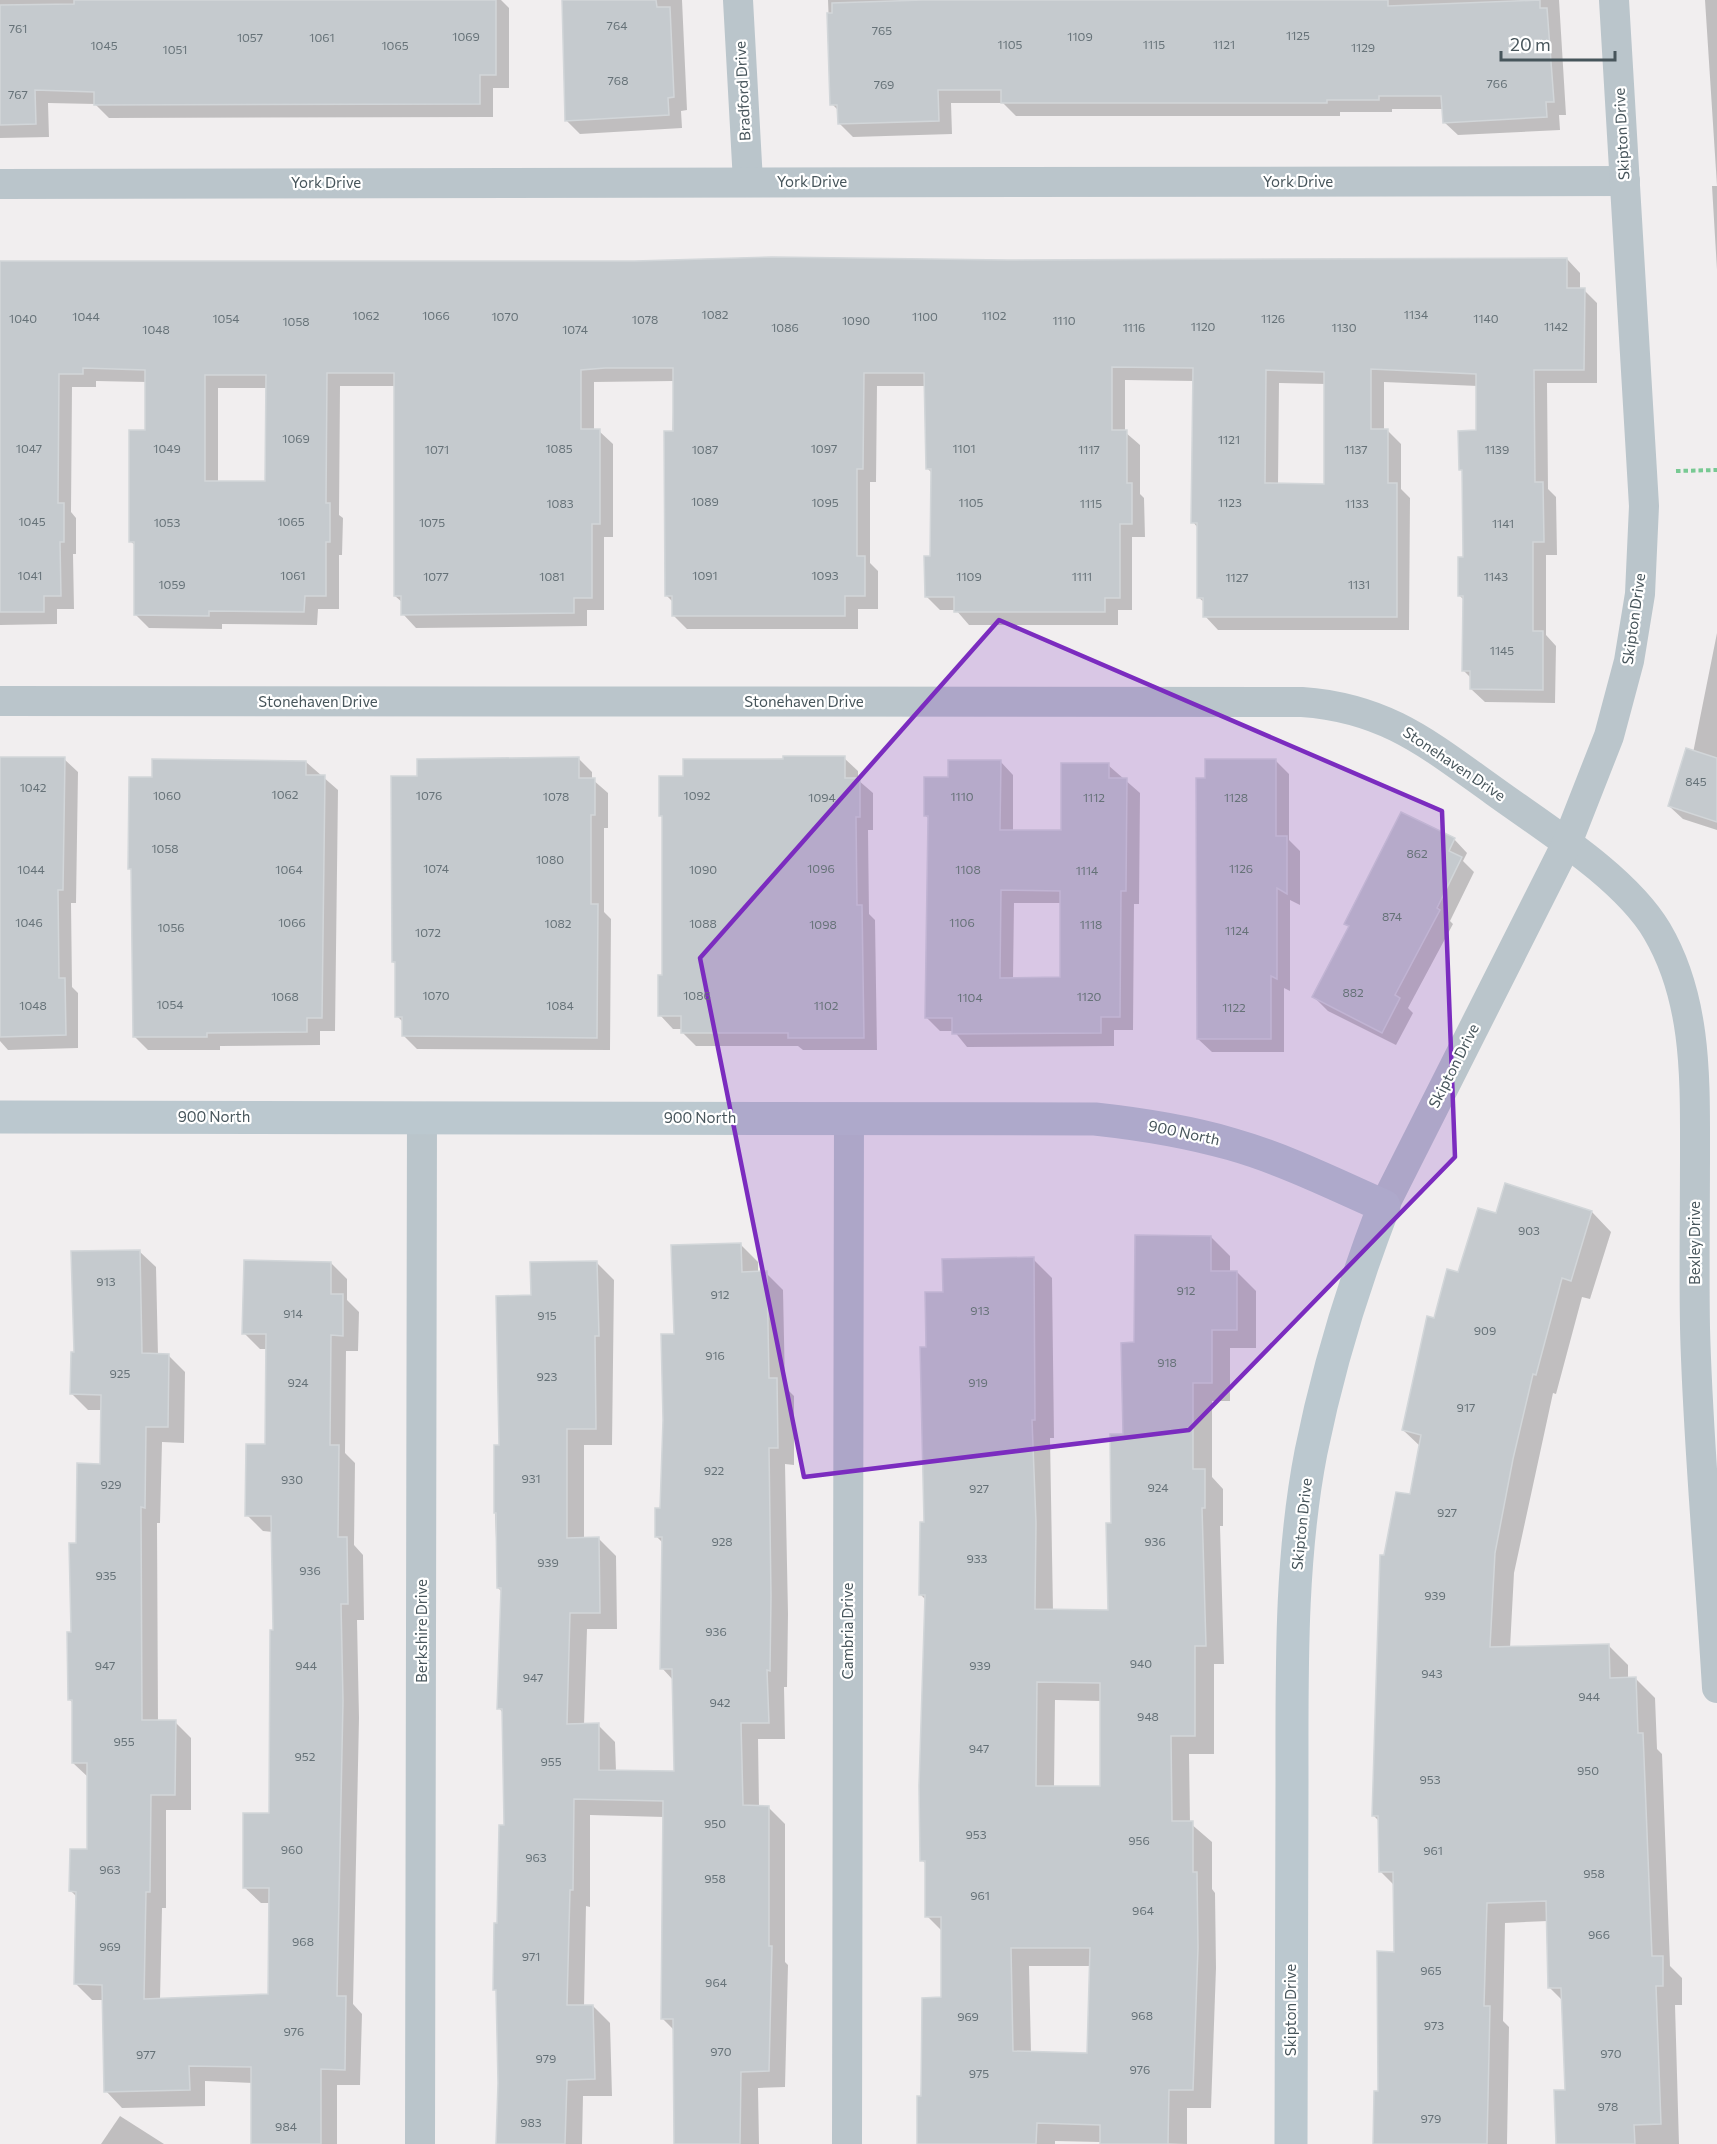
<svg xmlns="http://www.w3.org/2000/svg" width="1717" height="2144" viewBox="0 0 1717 2144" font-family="Commissioner,sans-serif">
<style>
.shadow{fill:#0003;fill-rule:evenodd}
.building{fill:#c5cace;stroke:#d2d6d9;stroke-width:1.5;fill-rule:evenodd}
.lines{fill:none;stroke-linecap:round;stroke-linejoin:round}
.path{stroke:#78c993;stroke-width:4;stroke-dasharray:4.5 3;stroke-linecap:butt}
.street{stroke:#bac5cb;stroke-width:30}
.secondary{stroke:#bbc8cf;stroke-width:33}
.marked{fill:#7b2cbf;fill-opacity:0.2;stroke:#7b2cbf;stroke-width:4.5;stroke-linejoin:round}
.labels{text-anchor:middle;stroke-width:4.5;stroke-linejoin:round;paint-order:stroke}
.number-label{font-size:12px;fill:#667278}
.street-label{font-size:15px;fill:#47555b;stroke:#fff}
</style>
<rect width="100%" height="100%" fill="#f1eeef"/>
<!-- shadow -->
<g class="shadow">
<path d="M0 0H501L509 8V88H493V117L109 118 95 104 48 103 49 137 0 138Z"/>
<path d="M563 0H682L687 110 681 111 682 128 580 134 567 121Z"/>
<path d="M828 0H1559L1566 115H1559L1560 130 1458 135 1444 122V109H1392V112H1340V116H1016L1003 103H951L952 134 853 137 839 123V111L832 104Z"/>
<path d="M1705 0H1717V270L1712 186H1717Z"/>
<path d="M1567 259 1580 273V290H1584L1597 303V383H1547L1548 489 1556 497 1557 555H1546V635L1556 646 1555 703 1485 702 1471 689V678L1463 670 1464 600 1459 595 1464 558 1463 472 1460 469 1478 432V386L1384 382V431H1388L1401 444V489L1410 498 1409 630H1218L1205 616V603L1198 597V528L1193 522 1194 381 1125 380V432L1140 445V494L1144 498 1145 537H1132V610H1118V625H969L956 610H940L926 596 932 558 933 474 927 468 926 386H877L876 482H870V563L878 571V609H858V629H687L673 615V602L667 596 674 381 594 382V431H599L613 444V537H604V610H587V626L416 628 403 614V603L395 596 396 386H340L339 515 343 518 342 555H339V609H318L317 625 222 624V629L149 628 136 615V546L130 541 147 432V382L96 381V387H72L71 512 76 518V554H73L74 609H57V624L0 625V264ZM1279 383 1326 384V485H1278ZM218 388H267L266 483 218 482Z"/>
<path d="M1717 633V830L1683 819 1669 806 1693 753Z"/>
<path d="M844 758 858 771V780L873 793V830H868L869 914 875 920 877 1050H803L798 1046H696L682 1032V1029H673L660 1015 664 977V819L660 815 685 778V760Z"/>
<path d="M0 759H64L78 772 76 903H71L72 987 78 993V1048L8 1050 0 1041Z"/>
<path d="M579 759 592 772V779L608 793V828H604V912L611 919 610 1050 417 1049 403 1035V1022L397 1016V965L393 962 418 777Z"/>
<path d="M1000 761 1013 775V831H1063L1108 765 1140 793 1139 904H1134L1133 1030H1114V1046L967 1047 954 1031H940L927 1018 929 819 925 815 949 779ZM1014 903H1061V979H1013Z"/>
<path d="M1276 761 1289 774V840L1300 851V905L1290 900V991L1284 988V1052H1212L1198 1039 1206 779Z"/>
<path d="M306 762 338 790 335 1031H320V1045L220 1046V1050H148L134 1036 132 871 129 868Z"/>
<path d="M1454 839 1467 853 1463 861 1474 872 1450 921 1453 924 1408 1008 1413 1013 1396 1045 1328 1011 1314 997 1350 927 1346 923Z"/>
<path d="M1592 1212 1611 1232 1590 1299 1582 1297 1556 1394 1553 1393 1514 1573 1510 1648 1608 1645 1628 1665V1679L1635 1678 1655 1698 1657 1749 1662 1754 1670 1966 1682 1978V2005H1675L1679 2144H1556L1566 2091 1563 2001 1550 1988 1548 1921 1505 1923 1503 2021 1509 2027 1507 2144H1375L1396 1953 1395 1886 1381 1872 1380 1822 1373 1815 1385 1557 1411 1496 1421 1447 1403 1430 1435 1320 1459 1274 1497 1215Z"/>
<path d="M1211 1237 1230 1256V1272H1237L1256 1291V1348H1230V1401H1212V1477L1223 1489V1526H1220L1224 1664H1214V1754H1189L1190 1823 1212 1842V1889L1215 1893 1216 1968 1211 2108H1187V2144L1055 2141V2144H919L924 1999H943V1932L927 1916V1865L922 1860 926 1600 920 1594 926 1523 928 1348 944 1293 1033 1259 1052 1278 1054 1438H1050L1053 1611H1109L1113 1524 1136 1344ZM1055 1700 1101 1701V1788H1054ZM1029 1966H1091L1088 2054 1031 2053Z"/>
<path d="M741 1245 758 1262V1273H766L783 1290 785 1387 794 1396V1465L785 1464 788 1614 787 1687H784L785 1739H758L759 1807H768L785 1824V1962L788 1965 785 2087 758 2088 759 2144H675L674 2030 662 2018 664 1817 590 1815V1907L586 1906 584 2007 593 2006 610 2023 612 2096H583L582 2144H498L500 2083 498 1992 494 1989 506 1827 503 1713 499 1708 502 1592 498 1588 495 1513 500 1447 532 1297 597 1263 614 1280 612 1445H584V1539H599L616 1556 617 1629H587L584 1725H598L615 1742 616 1771 675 1772 673 1680 662 1668 663 1543 657 1537 676 1336Z"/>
<path d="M139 1251 156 1267 158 1355 169 1356 185 1372 184 1443 162 1442 160 1523H157L158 1722H175L191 1738V1810H166V1908H162L160 2000 269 1995 271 1903H261L244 1887 271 1814 274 1632 273 1532 263 1531 247 1515 266 1446 267 1349H260L244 1333 331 1263 347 1279V1300L359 1312 358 1351H346L345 1453 355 1463 354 1545 363 1555 364 1620H357L359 1718 353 2004 362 2014 360 2085H337V2144H252L253 2083 205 2081V2106L122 2108 106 2091 104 2000H92L76 1984 77 1897 71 1891 89 1850V1778L73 1763V1703L69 1699 72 1634 77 1545 101 1465 103 1410H88L72 1394 75 1353Z"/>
<path d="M120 2116 164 2144H101Z"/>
</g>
<!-- building -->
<g class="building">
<path d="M74 0H496V75H480V104L94 105V92L35 90 36 124 0 125V5L74 4Z"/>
<path d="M562 0H656L657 7H670L674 97 668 98 669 115 565 121Z"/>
<path d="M923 0H1388V6L1540 0V8H1547L1554 102H1546L1547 117 1443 123 1441 96H1379V100H1327V103H1001V90H938L939 121 838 124 837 105H830L827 13H832V3Z"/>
<path d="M772 257 1007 260 1567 258V288H1585L1584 370H1534L1535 482H1543L1544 542H1533V631H1543V690L1470 689V671H1462L1463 596H1458V557H1463L1462 470H1459L1458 431 1476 430V374L1371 369V429H1388V483H1397V617H1203V598H1197V523H1191L1193 368 1112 367V430H1127V483H1132V524H1120V598H1105V612H954V597H925L924 556H930L931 469H926L924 373H864L863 469H857V556H865V596H845V616H672V596H665L664 431H673V368H605L581 370V429H600V524H592V598H574V613L401 615V596H394V373H327L326 503H330V542H326V596H305L304 612 209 611V616L134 615V542H129V430H145V370L83 368V374H59L58 503H64V542H60L61 596H44V612H0V261H635ZM1266 370 1324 372V484L1265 483ZM205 375H266L265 481H205Z"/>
<path d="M1686 748 1717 758V822L1668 806Z"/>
<path d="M783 756H845V778H860V817H856L857 905H862L864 1038H788V1033H681V1016H658V975H662V816H659V776H683V759H783Z"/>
<path d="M0 757H65L63 890H58L59 978H65L66 1035 0 1037Z"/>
<path d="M579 757V778H595V815H591V904H598L597 1038 402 1036V1017H395V962H392L391 776H417V759Z"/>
<path d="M152 759 306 761V775H325L322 1018H307V1032L207 1033V1037H133L131 869H128L129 777H152Z"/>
<path d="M1205 759H1276V836H1287V894L1277 888V979L1271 976V1039H1197L1196 778H1205Z"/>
<path d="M948 760H1001L1000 830H1061V763H1109V778H1127L1126 891H1121L1120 1017H1101V1033L952 1034V1018H925L928 816H924V777H948ZM1001 890 1060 891V977L1000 978Z"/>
<path d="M1401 812 1455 838 1449 851 1462 857 1437 908 1440 910 1395 995 1400 998 1382 1033 1312 997 1349 926 1344 924Z"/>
<path d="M1505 1183 1592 1211 1571 1281 1562 1278 1536 1375 1533 1374 1513 1459 1495 1553 1490 1647 1609 1644 1610 1678 1636 1677 1638 1733H1643L1652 1956H1663V1986H1656L1661 2124 1634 2125 1635 2144H1556L1554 2090H1565L1561 1988H1548L1546 1901 1487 1903 1484 2006H1490L1487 2144H1373L1374 2091H1378L1377 1951 1394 1952 1393 1872H1379L1378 1816H1372L1380 1555H1384L1396 1492 1410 1494 1421 1435 1402 1430 1427 1316 1434 1318 1447 1269 1458 1272 1478 1208 1496 1213Z"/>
<path d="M1135 1235 1211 1236V1271H1237V1330H1212V1383H1193V1469H1205V1508H1202L1206 1646H1195V1736H1171L1172 1821H1193V1872H1197L1198 1948 1193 2090H1169L1168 2144H1100V2125L1037 2123 1036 2144H917V2096H921L922 1998 941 1997V1917H925V1861H920L919 1786 925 1595H919L920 1522H924L920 1347H926L925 1292H943L942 1259 1034 1257 1035 1420H1032L1036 1523 1035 1609 1108 1610 1106 1523H1111L1110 1434H1123L1121 1343 1134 1342ZM1037 1682 1100 1683V1786H1036ZM1011 1948H1090L1087 2053 1013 2051Z"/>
<path d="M741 1243 742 1272 767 1271 769 1378H777L778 1448H769L771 1596 770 1671 767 1670 769 1723H741L743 1805 769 1806V1946H772L769 2071 741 2072 740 2144H674L673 2019H661L663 1801 574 1799 573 1890H570L567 2005H593L595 2079 567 2080 565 2144H496L498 2083 496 1990H493L494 1923H497L499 1825H504L502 1709H497L501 1588H497L496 1513H494V1445H499L496 1296 531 1295 530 1262 597 1261 599 1336H595L596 1429H567V1538L599 1537 600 1613H570L567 1724 599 1723V1770L674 1771 672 1669H660L662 1537H655V1508H660L663 1420 661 1334H674L671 1245Z"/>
<path d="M140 1250 142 1353 169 1354 168 1427H146L145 1508 141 1507 142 1720H176L175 1795H151L150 1892H146L144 1999 268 1994 269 1888H243V1813H269L270 1630H273L271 1516H245L246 1444H265L266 1334H242L244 1260 331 1262V1294H343V1336L331 1335 330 1445H339L338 1537H347L348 1604H341L343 1701 337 1996H346L345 2070 321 2069V2144H251V2067L189 2066 190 2090 104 2092 102 1985 74 1984 76 1892 69 1891 70 1849H87V1763H72V1700H68L67 1632H71L69 1543H76L77 1463 100 1464 101 1395 70 1394 71 1352H74L71 1251Z"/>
</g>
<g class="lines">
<!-- path -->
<path class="path" d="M1676 471 1717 470"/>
<!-- street -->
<g class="street">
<path d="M738 0 748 182"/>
<path d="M0 184 1625 181"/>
<path d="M0 701 1302 702C1386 708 1428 744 1494 791 1545 828 1625 877 1657 931 1697 999 1695 1078 1695 1153 1695 1211 1694 1270 1695 1328 1698 1448 1710 1568 1717 1688"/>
<path d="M1384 1206 1567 843 1609 736 1629 661 1640 594 1644 506 1614 0"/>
<path d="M420 2144 422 1117"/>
<path d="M847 2144 849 1118"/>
</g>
<!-- secondary -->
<path class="secondary" d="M0 1117 1095 1119C1141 1124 1186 1131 1231 1144 1284 1159 1334 1184 1384 1206 1353 1286 1328 1368 1311 1452 1290 1560 1292 1672 1292 1781 1291 1902 1291 2023 1291 2144"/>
</g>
<!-- marked area -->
<path class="marked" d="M999 620 1442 811 1455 1157 1189 1430 804 1477 700 958Z"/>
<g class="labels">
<!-- number labels -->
<g class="number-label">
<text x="617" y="30">764</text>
<text x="18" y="33">761</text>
<text x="882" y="35">765</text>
<text x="1298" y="40">1125</text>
<text x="466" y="41">1069</text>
<text x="1080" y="41">1109</text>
<text x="250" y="42">1057</text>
<text x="322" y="42">1061</text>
<text x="1010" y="49">1105</text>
<text x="1154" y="49">1115</text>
<text x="1224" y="49">1121</text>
<text x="104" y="50">1045</text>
<text x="395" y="50">1065</text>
<text x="1363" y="52">1129</text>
<text x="175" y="54">1051</text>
<text x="618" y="85">768</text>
<text x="1497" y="88">766</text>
<text x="884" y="89">769</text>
<text x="18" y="99">767</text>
<text x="715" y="319">1082</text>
<text x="1416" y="319">1134</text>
<text x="366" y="320">1062</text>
<text x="436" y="320">1066</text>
<text x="994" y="320">1102</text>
<text x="86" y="321">1044</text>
<text x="505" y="321">1070</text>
<text x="925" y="321">1100</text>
<text x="23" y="323">1040</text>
<text x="226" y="323">1054</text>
<text x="1273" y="323">1126</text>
<text x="1486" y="323">1140</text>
<text x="645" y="324">1078</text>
<text x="856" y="325">1090</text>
<text x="1064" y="325">1110</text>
<text x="296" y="326">1058</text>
<text x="1203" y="331">1120</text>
<text x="1556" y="331">1142</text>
<text x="785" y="332">1086</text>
<text x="1134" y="332">1116</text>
<text x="1344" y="332">1130</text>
<text x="156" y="334">1048</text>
<text x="575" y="334">1074</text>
<text x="296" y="443">1069</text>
<text x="1229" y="444">1121</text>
<text x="29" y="453">1047</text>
<text x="167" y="453">1049</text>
<text x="559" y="453">1085</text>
<text x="824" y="453">1097</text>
<text x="964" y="453">1101</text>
<text x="437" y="454">1071</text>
<text x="705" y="454">1087</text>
<text x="1089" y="454">1117</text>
<text x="1356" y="454">1137</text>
<text x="1497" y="454">1139</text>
<text x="705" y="506">1089</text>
<text x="825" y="507">1095</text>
<text x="971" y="507">1105</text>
<text x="1230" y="507">1123</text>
<text x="560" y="508">1083</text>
<text x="1091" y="508">1115</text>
<text x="1357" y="508">1133</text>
<text x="32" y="526">1045</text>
<text x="291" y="526">1065</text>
<text x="167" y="527">1053</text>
<text x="432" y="527">1075</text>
<text x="1503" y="528">1141</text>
<text x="30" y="580">1041</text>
<text x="293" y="580">1061</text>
<text x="705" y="580">1091</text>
<text x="825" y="580">1093</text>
<text x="436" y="581">1077</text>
<text x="552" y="581">1081</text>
<text x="969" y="581">1109</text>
<text x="1082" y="581">1111</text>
<text x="1496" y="581">1143</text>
<text x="1237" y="582">1127</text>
<text x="172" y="589">1059</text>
<text x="1359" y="589">1131</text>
<text x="1502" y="655">1145</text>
<text x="1696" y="786">845</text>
<text x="33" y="792">1042</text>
<text x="285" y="799">1062</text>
<text x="167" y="800">1060</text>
<text x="429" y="800">1076</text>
<text x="697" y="800">1092</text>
<text x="556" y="801">1078</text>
<text x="962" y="801">1110</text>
<text x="822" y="802">1094</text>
<text x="1094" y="802">1112</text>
<text x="1236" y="802">1128</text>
<text x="165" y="853">1058</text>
<text x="1417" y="858">862</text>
<text x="550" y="864">1080</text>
<text x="436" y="873">1074</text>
<text x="821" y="873">1096</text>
<text x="1241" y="873">1126</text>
<text x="31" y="874">1044</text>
<text x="289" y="874">1064</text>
<text x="703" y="874">1090</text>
<text x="968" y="874">1108</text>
<text x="1087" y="875">1114</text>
<text x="1392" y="921">874</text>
<text x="29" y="927">1046</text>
<text x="292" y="927">1066</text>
<text x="962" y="927">1106</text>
<text x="558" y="928">1082</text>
<text x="703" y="928">1088</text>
<text x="823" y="929">1098</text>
<text x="1091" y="929">1118</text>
<text x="171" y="932">1056</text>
<text x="1237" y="935">1124</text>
<text x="428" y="937">1072</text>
<text x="1353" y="997">882</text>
<text x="436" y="1000">1070</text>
<text x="697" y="1000">1086</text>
<text x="285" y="1001">1068</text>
<text x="1089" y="1001">1120</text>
<text x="970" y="1002">1104</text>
<text x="170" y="1009">1054</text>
<text x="33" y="1010">1048</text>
<text x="560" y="1010">1084</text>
<text x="826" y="1010">1102</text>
<text x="1234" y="1012">1122</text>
<text x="1529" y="1235">903</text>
<text x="106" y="1286">913</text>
<text x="1186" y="1295">912</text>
<text x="720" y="1299">912</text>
<text x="980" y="1315">913</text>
<text x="293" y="1318">914</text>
<text x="547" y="1320">915</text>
<text x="1485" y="1335">909</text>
<text x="715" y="1360">916</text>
<text x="1167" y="1367">918</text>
<text x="120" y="1378">925</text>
<text x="547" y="1381">923</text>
<text x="298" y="1387">924</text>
<text x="978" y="1387">919</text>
<text x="1466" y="1412">917</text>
<text x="714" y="1475">922</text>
<text x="531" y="1483">931</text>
<text x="292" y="1484">930</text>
<text x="111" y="1489">929</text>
<text x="1158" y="1492">924</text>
<text x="979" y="1493">927</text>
<text x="1447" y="1517">927</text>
<text x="722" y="1546">928</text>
<text x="1155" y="1546">936</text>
<text x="977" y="1563">933</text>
<text x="548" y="1567">939</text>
<text x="310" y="1575">936</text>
<text x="106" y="1580">935</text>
<text x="1435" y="1600">939</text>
<text x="716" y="1636">936</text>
<text x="1141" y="1668">940</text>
<text x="105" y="1670">947</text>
<text x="306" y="1670">944</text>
<text x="980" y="1670">939</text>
<text x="1432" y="1678">943</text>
<text x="533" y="1682">947</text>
<text x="1589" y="1701">944</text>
<text x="720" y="1707">942</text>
<text x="1148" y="1721">948</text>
<text x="124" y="1746">955</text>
<text x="979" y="1753">947</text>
<text x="305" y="1761">952</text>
<text x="551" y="1766">955</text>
<text x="1588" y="1775">950</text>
<text x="1430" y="1784">953</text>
<text x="715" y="1828">950</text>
<text x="976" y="1839">953</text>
<text x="1139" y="1845">956</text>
<text x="292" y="1854">960</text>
<text x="1433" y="1855">961</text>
<text x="536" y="1862">963</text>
<text x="110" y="1874">963</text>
<text x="1594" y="1878">958</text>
<text x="715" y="1883">958</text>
<text x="980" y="1900">961</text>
<text x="1143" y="1915">964</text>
<text x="1599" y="1939">966</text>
<text x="303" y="1946">968</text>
<text x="110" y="1951">969</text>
<text x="531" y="1961">971</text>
<text x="1431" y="1975">965</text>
<text x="716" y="1987">964</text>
<text x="1142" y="2020">968</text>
<text x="968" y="2021">969</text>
<text x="1434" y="2030">973</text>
<text x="294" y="2036">976</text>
<text x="721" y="2056">970</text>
<text x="1611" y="2058">970</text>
<text x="146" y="2059">977</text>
<text x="546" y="2063">979</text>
<text x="1140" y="2074">976</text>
<text x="979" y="2078">975</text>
<text x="1608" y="2111">978</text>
<text x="1431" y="2123">979</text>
<text x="531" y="2127">983</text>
<text x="286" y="2131">984</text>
</g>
<!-- street labels -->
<g class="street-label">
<text transform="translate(743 91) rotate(-93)" y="5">Bradford Drive</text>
<text transform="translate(1622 134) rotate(-93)" y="5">Skipton Drive</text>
<text x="812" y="187">York Drive</text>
<text x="1298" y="187">York Drive</text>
<text x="326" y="188">York Drive</text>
<text transform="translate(1634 619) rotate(-82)" y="5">Skipton Drive</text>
<text x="318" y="707">Stonehaven Drive</text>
<text x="804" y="707">Stonehaven Drive</text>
<text transform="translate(1454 764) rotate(34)" y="5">Stonehaven Drive</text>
<text transform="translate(1454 1066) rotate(-63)" y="5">Skipton Drive</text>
<text x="214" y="1122">900 North</text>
<text x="700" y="1123">900 North</text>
<text transform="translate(1184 1133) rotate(12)" y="5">900 North</text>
<text transform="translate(1695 1243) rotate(-90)" y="5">Bexley Drive</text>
<text transform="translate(1302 1524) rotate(-84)" y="5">Skipton Drive</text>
<text transform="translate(422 1631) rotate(-90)" y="5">Berkshire Drive</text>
<text transform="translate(848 1631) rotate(-90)" y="5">Cambria Drive</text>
<text transform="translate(1291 2010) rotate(-90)" y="5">Skipton Drive</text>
</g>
</g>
<!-- scale -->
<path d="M1501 51v9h114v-9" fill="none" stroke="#47555b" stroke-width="3"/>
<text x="1510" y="51" font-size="18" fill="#47555b" stroke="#ffffff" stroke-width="4.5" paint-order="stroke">20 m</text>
</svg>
